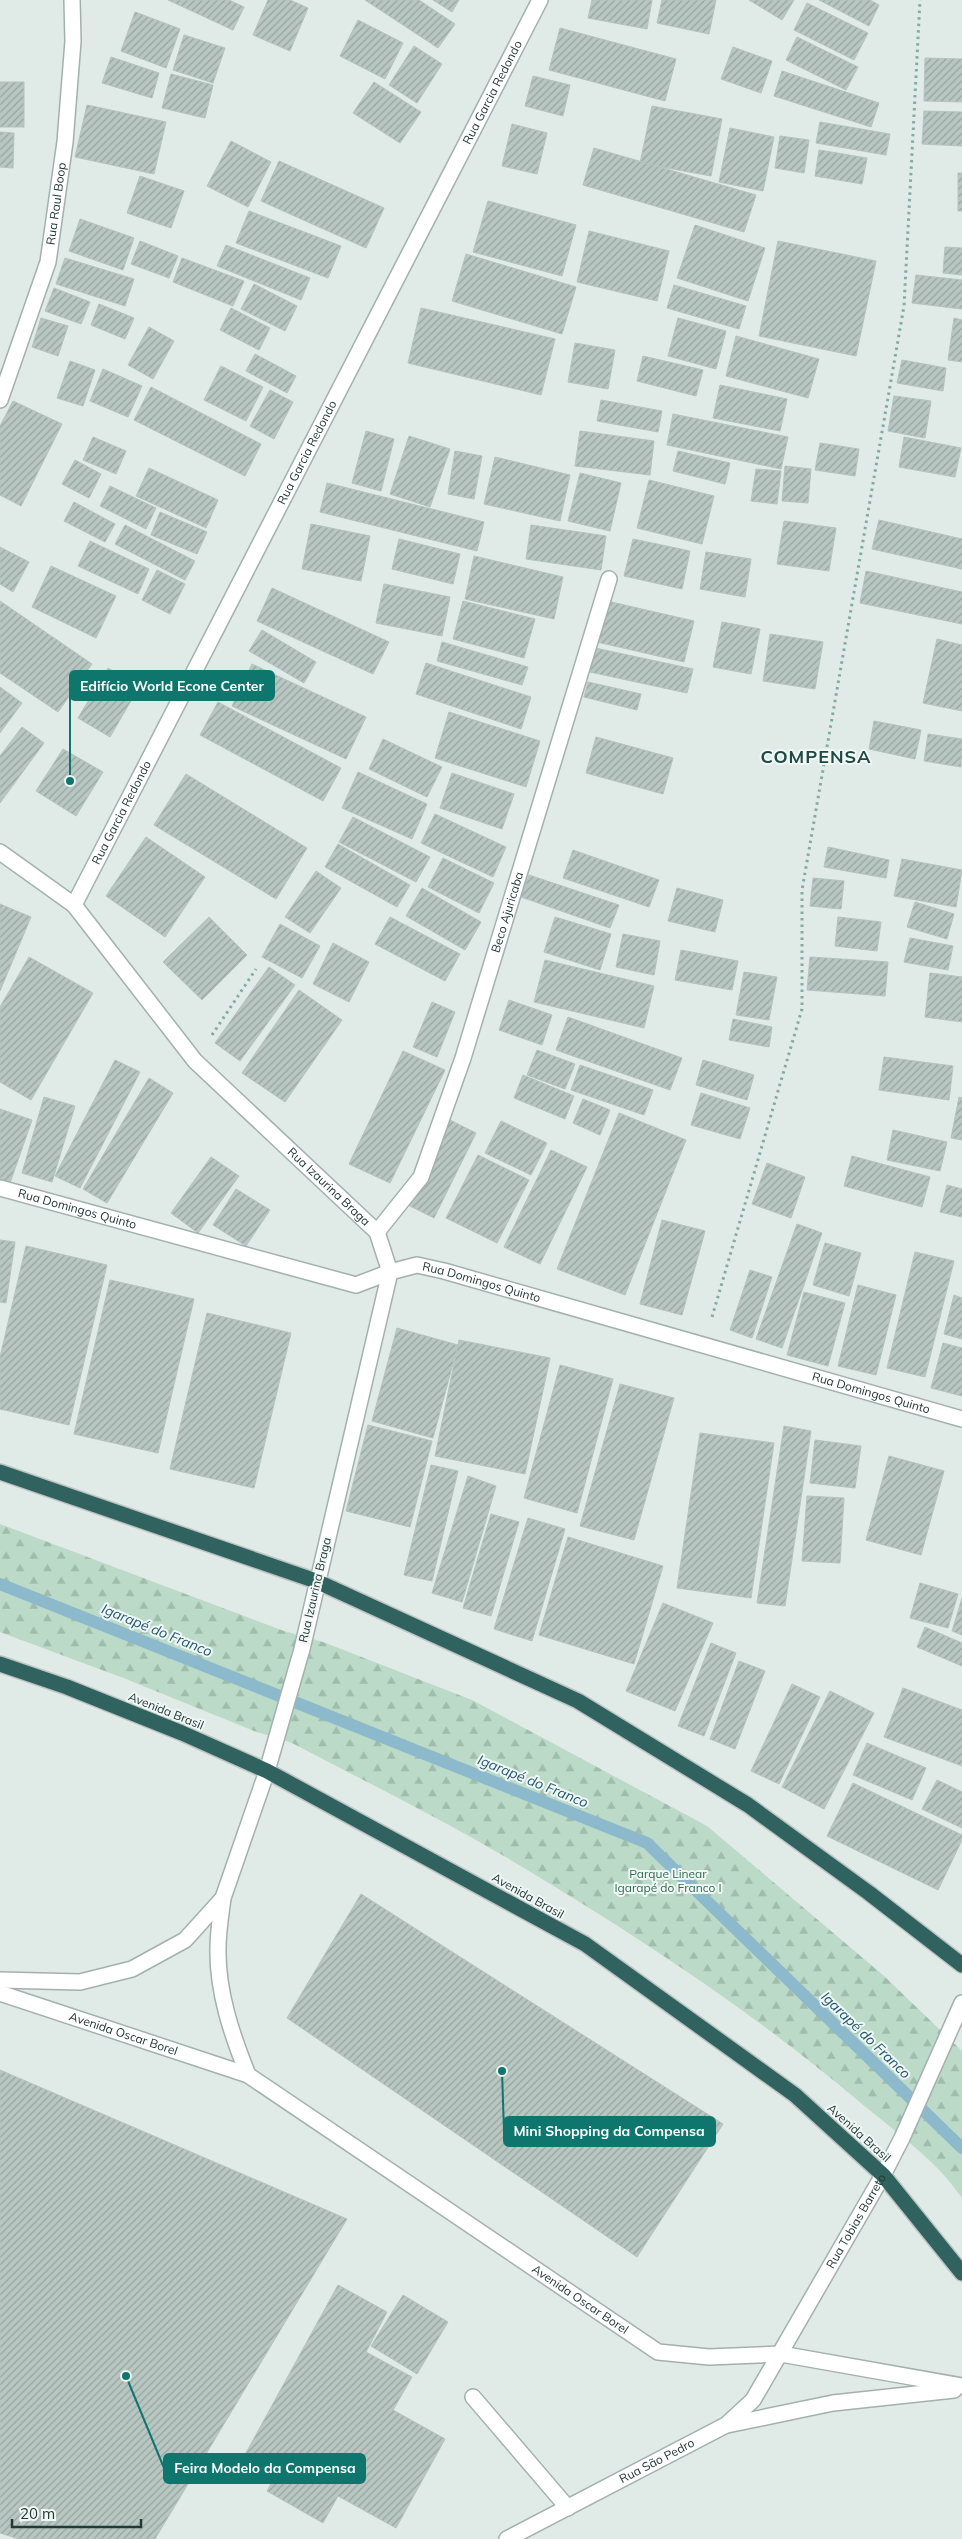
<svg xmlns="http://www.w3.org/2000/svg" width="962" height="2539" viewBox="0 0 962 2539" font-family="Mulish,sans-serif">
<style>
.forest{fill:url(#forest-firs)}
.lines{fill:none;stroke-linecap:round;stroke-linejoin:round}
.stream{stroke:#8cb9cb;stroke-width:12}
.building{fill:url(#building-hatch);stroke:#b3c3bf}
.minor-casing{stroke:#a3b1ae;stroke-width:18}
.highway-casing{stroke:#bdc4c3;stroke-width:18}
.path{stroke:#83aba4;stroke-width:3;stroke-dasharray:2.5 4;stroke-linecap:butt}
.minor{stroke:#fff;stroke-width:15}
.highway{stroke:#30635f;stroke-width:15}
.labels{text-anchor:middle;stroke-width:4;stroke-linejoin:round;paint-order:stroke}
.street-label{font-size:12px;fill:#223936;stroke:#f0f7f5}
.park-label{font-size:12px;fill:#306d50;stroke:#f0f7f5}
.water-label{font-size:14px;font-style:italic;fill:#215870;stroke:#f0f7f5}
.district-label{font-size:18px;font-weight:bold;letter-spacing:1px;fill:#204945;stroke:#f0f7f5}
.leader{fill:none;stroke:#0f766e;stroke-width:2}
.callout-dot{fill:#0f766e;stroke:#f0f7f5;stroke-width:2}
.callout{fill:#0f766e;stroke:#0f766e;stroke-width:2}
.callout-label{font-size:14px;text-anchor:middle;font-weight:bold;fill:#fff}
</style>
<defs>
<pattern id="forest-firs" width="22" height="20" patternUnits="userSpaceOnUse" patternTransform="scale(1.25)"><rect width="22" height="20" fill="#bbdac7"/><path d="M5 1l3.5 6h-7zM16 11l3.5 6h-7z" fill="#a0bcac"/></pattern>
<pattern id="building-hatch" width="6" height="6" patternUnits="userSpaceOnUse" patternTransform="scale(1.25)"><rect width="6" height="6" fill="#b9c7c3"/><path d="M-1 1l2-2M0 6l6-6M5 7l2-2" fill="none" stroke="#96a39f"/></pattern>
</defs>
<rect width="100%" height="100%" fill="#e0eae7"/>
<!-- forest -->
<path class="forest" d="M0 1524 284 1631 323 1642 472 1700 707 1826 884 1976 962 2051V2198C935 2158 891 2129 855 2098 750 2010 636 1935 519 1865 446 1821 368 1783 292 1743L254 1731 126 1679 0 1632Z"/>
<g class="lines">
<!-- stream -->
<path class="stream" d="M0 1584 647 1843 962 2148"/>
</g>
<!-- building -->
<g class="building">
<path d="M168 0H229L244 7 233 30Z"/>
<path d="M268 0H290L308 8 290 51 253 35Z"/>
<path d="M365 0H419L455 24 438 48Z"/>
<path d="M433 0H459L452 12Z"/>
<path d="M592 0H652L647 29 588 18Z"/>
<path d="M662 0H716L709 34 657 23Z"/>
<path d="M749 0H794L782 20Z"/>
<path d="M819 0H870L879 5 869 26Z"/>
<path d="M807 3 868 33 854 60 794 30Z"/>
<path d="M135 12 180 29 166 68 121 51Z"/>
<path d="M358 20 403 43 385 79 340 56Z"/>
<path d="M560 28 676 59 665 101 549 70Z"/>
<path d="M184 35 225 48 213 83 173 70Z"/>
<path d="M797 37 858 67 846 90 786 60Z"/>
<path d="M414 46 442 64 417 103 389 85Z"/>
<path d="M733 47 772 61 761 93 721 79Z"/>
<path d="M111 57 159 73 152 98 102 83Z"/>
<path d="M925 58 962 59V102L924 101Z"/>
<path d="M782 71 879 103 871 127 774 96Z"/>
<path d="M171 74 213 85 205 118 162 108Z"/>
<path d="M533 76 570 85 563 116 525 106Z"/>
<rect x="0" y="82" width="24" height="45"/>
<path d="M374 82 421 112 400 143 353 113Z"/>
<path d="M87 105 166 122 154 174 75 157Z"/>
<path d="M652 106 722 119 711 176 640 163Z"/>
<path d="M924 111 962 112V146L922 144Z"/>
<path d="M820 122 890 134 886 155 816 143Z"/>
<path d="M512 124 547 133 537 174 502 166Z"/>
<path d="M730 128 774 137 763 191 719 182Z"/>
<path d="M0 132 14 133 13 168 0 167Z"/>
<path d="M780 136 809 140 804 173 775 168Z"/>
<path d="M231 141 271 162 248 207 207 186Z"/>
<path d="M594 148 756 195 744 232 583 185Z"/>
<path d="M819 150 867 158 862 184 815 176Z"/>
<path d="M279 161 384 208 366 248 261 201Z"/>
<rect x="958" y="173" width="4" height="38"/>
<path d="M140 176 184 191 171 228 127 213Z"/>
<path d="M488 201 576 225 562 276 473 252Z"/>
<path d="M249 211 341 246 328 278 236 243Z"/>
<path d="M80 219 134 238 123 270 69 251Z"/>
<path d="M695 225 765 248 748 301 677 278Z"/>
<path d="M589 231 669 251 657 301 577 282Z"/>
<path d="M140 241 178 256 169 278 131 264Z"/>
<path d="M778 241 876 261 856 356 759 336Z"/>
<path d="M226 245 310 278 301 300 217 266Z"/>
<path d="M945 247 962 248V275L943 273Z"/>
<path d="M466 254 576 287 562 334 452 301Z"/>
<path d="M65 258 134 279 125 306 56 284Z"/>
<path d="M182 258 244 281 233 306 173 282Z"/>
<path d="M916 275 962 280V309L912 303Z"/>
<path d="M254 284 297 306 285 331 241 309Z"/>
<path d="M674 285 746 306 739 329 667 308Z"/>
<path d="M54 288 90 302 81 324 45 311Z"/>
<path d="M99 304 134 318 125 339 91 325Z"/>
<path d="M231 308 270 328 259 350 220 330Z"/>
<path d="M421 308 555 339 541 395 408 363Z"/>
<path d="M41 318 68 326 58 356 32 347Z"/>
<path d="M678 318 726 331 716 369 668 356Z"/>
<path d="M954 318 962 320V362L948 360Z"/>
<path d="M149 327 174 341 153 379 128 365Z"/>
<path d="M736 336 819 359 808 398 726 376Z"/>
<path d="M575 343 615 350 608 389 568 382Z"/>
<path d="M255 354 296 376 287 393 246 371Z"/>
<path d="M643 356 703 370 696 396 637 381Z"/>
<path d="M902 360 946 368 943 391 897 383Z"/>
<path d="M70 361 95 370 83 406 57 398Z"/>
<path d="M221 366 263 387 246 421 204 400Z"/>
<path d="M103 369 142 386 128 417 90 401Z"/>
<path d="M720 385 787 399 780 431 713 418Z"/>
<path d="M151 387 261 444 245 476 134 420Z"/>
<path d="M270 390 293 402 274 439 250 426Z"/>
<path d="M894 396 931 401 925 438 888 431Z"/>
<path d="M601 400 662 411 658 432 597 421Z"/>
<path d="M13 401 62 424 21 506 0 495V426Z"/>
<path d="M673 414 788 437 781 469 667 445Z"/>
<path d="M366 431 394 439 381 491 352 483Z"/>
<path d="M580 431 654 441 650 475 575 466Z"/>
<path d="M409 436 450 449 430 507 390 494Z"/>
<path d="M93 437 126 451 116 474 83 460Z"/>
<path d="M904 437 961 448 955 477 899 467Z"/>
<path d="M820 443 859 449 855 476 815 470Z"/>
<path d="M455 451 482 456 474 499 448 494Z"/>
<path d="M678 451 730 463 725 484 673 471Z"/>
<path d="M495 457 570 475 560 521 484 504Z"/>
<path d="M75 460 101 474 89 498 62 484Z"/>
<path d="M785 466 811 469 808 503 782 501Z"/>
<path d="M149 468 218 500 206 528 136 496Z"/>
<path d="M756 469 781 471 777 504 751 501Z"/>
<path d="M580 473 621 483 610 531 568 521Z"/>
<path d="M649 480 714 496 702 544 637 528Z"/>
<path d="M327 483 484 522 477 551 320 512Z"/>
<path d="M110 486 156 508 146 529 100 506Z"/>
<path d="M74 502 115 524 105 542 64 521Z"/>
<path d="M160 512 207 532 197 554 151 535Z"/>
<path d="M879 520 962 539V569L872 549Z"/>
<path d="M784 521 836 528 829 571 777 564Z"/>
<path d="M311 524 370 536 361 581 302 569Z"/>
<path d="M125 525 195 561 185 580 115 544Z"/>
<path d="M531 525 606 536 601 570 526 559Z"/>
<path d="M399 539 460 554 453 584 392 569Z"/>
<path d="M633 539 690 551 682 589 624 576Z"/>
<path d="M90 541 149 569 138 594 78 566Z"/>
<path d="M0 547 29 562 13 592 0 584Z"/>
<path d="M706 552 751 559 745 597 700 589Z"/>
<path d="M474 556 563 577 554 619 465 599Z"/>
<path d="M51 566 116 596 96 638 32 607Z"/>
<path d="M157 570 185 584 170 614 142 600Z"/>
<path d="M866 571 962 592V624L860 603Z"/>
<path d="M384 584 450 597 442 636 376 623Z"/>
<path d="M272 588 389 642 373 674 257 621Z"/>
<path d="M0 601 92 664 58 712 0 673Z"/>
<path d="M463 601 535 619 524 658 453 639Z"/>
<path d="M607 601 694 621 684 662 597 642Z"/>
<path d="M722 622 760 629 751 674 713 667Z"/>
<path d="M262 630 316 662 304 683 249 651Z"/>
<path d="M770 634 823 642 815 689 763 681Z"/>
<path d="M937 639 962 645V711L923 703Z"/>
<path d="M442 642 528 667 522 685 437 661Z"/>
<path d="M595 648 693 669 687 693 590 672Z"/>
<path d="M426 663 531 697 521 729 416 694Z"/>
<path d="M252 664 366 717 346 759 232 706Z"/>
<path d="M108 668 139 687 110 737 78 718Z"/>
<path d="M588 682 641 694 637 710 584 697Z"/>
<path d="M0 687 22 703 0 733Z"/>
<path d="M218 702 341 768 323 801 200 735Z"/>
<path d="M449 712 540 741 526 787 435 758Z"/>
<path d="M874 721 921 730 915 759 869 749Z"/>
<path d="M22 727 44 743 0 803V756Z"/>
<path d="M928 734 962 739 961 767 924 761Z"/>
<path d="M596 737 673 758 663 794 586 773Z"/>
<path d="M383 739 442 767 427 797 369 769Z"/>
<path d="M63 749 103 772 76 816 36 791Z"/>
<path d="M358 772 427 804 412 839 342 808Z"/>
<path d="M452 773 514 794 502 829 440 808Z"/>
<path d="M186 774 307 848 276 899 154 825Z"/>
<path d="M435 814 506 847 493 877 421 843Z"/>
<path d="M353 817 430 857 416 882 339 842Z"/>
<path d="M146 837 205 877 165 937 106 896Z"/>
<path d="M338 844 410 885 397 907 325 867Z"/>
<path d="M828 847 889 860 886 878 824 867Z"/>
<path d="M573 850 659 880 649 907 563 878Z"/>
<path d="M443 858 494 883 479 913 428 887Z"/>
<path d="M902 859 962 870 956 907 894 896Z"/>
<path d="M316 871 341 888 310 933 285 917Z"/>
<path d="M529 875 619 905 610 928 521 897Z"/>
<path d="M813 878 844 881 841 909 810 906Z"/>
<path d="M422 888 481 922 465 950 406 916Z"/>
<path d="M677 888 723 900 715 932 668 921Z"/>
<path d="M915 902 954 914 947 939 907 927Z"/>
<path d="M0 904 31 917 0 991Z"/>
<path d="M209 917 247 955 202 1000 163 962Z"/>
<path d="M390 917 460 954 445 981 375 944Z"/>
<path d="M555 917 611 934 600 970 544 952Z"/>
<path d="M838 917 881 922 877 951 835 946Z"/>
<path d="M280 924 320 946 302 978 262 957Z"/>
<path d="M623 934 660 941 654 975 616 967Z"/>
<path d="M910 938 953 946 948 970 904 962Z"/>
<path d="M333 943 369 962 349 1002 313 984Z"/>
<path d="M681 950 738 961 732 990 675 980Z"/>
<path d="M29 957 93 993 31 1100 0 1082V1007Z"/>
<path d="M810 957 888 962 885 996 807 990Z"/>
<path d="M545 960 654 986 644 1028 534 1002Z"/>
<path d="M269 967 295 985 240 1061 215 1043Z"/>
<path d="M744 972 777 977 769 1020 736 1015Z"/>
<path d="M930 973 962 977V1022L925 1017Z"/>
<path d="M299 990 342 1020 285 1102 242 1073Z"/>
<path d="M509 1000 552 1015 542 1045 499 1030Z"/>
<path d="M432 1002 455 1012 437 1057 413 1047Z"/>
<path d="M568 1017 682 1058 670 1090 556 1050Z"/>
<path d="M733 1019 772 1027 769 1047 729 1040Z"/>
<path d="M537 1050 575 1064 565 1089 527 1075Z"/>
<path d="M403 1051 445 1070 390 1183 349 1164Z"/>
<path d="M884 1057 953 1066 949 1100 879 1090Z"/>
<path d="M115 1060 140 1072 80 1188 55 1176Z"/>
<path d="M703 1060 754 1075 747 1100 696 1085Z"/>
<path d="M580 1065 653 1090 644 1115 571 1090Z"/>
<path d="M523 1075 574 1096 565 1119 514 1098Z"/>
<path d="M149 1078 173 1093 107 1203 83 1189Z"/>
<path d="M701 1093 750 1108 740 1139 691 1125Z"/>
<path d="M44 1097 75 1106 52 1182 22 1173Z"/>
<path d="M959 1097 962 1098V1140L951 1138Z"/>
<path d="M583 1099 610 1110 600 1135 573 1123Z"/>
<path d="M0 1109 32 1120 10 1183 0 1180Z"/>
<path d="M619 1113 686 1140 625 1295 557 1269Z"/>
<path d="M450 1120 476 1133 434 1218 408 1205Z"/>
<path d="M501 1121 547 1143 531 1175 485 1153Z"/>
<path d="M893 1130 947 1142 940 1171 887 1160Z"/>
<path d="M551 1150 587 1167 540 1264 504 1247Z"/>
<path d="M478 1155 529 1180 497 1243 446 1218Z"/>
<path d="M852 1156 930 1177 922 1207 844 1186Z"/>
<path d="M211 1157 239 1176 198 1233 171 1213Z"/>
<path d="M767 1163 805 1177 791 1218 752 1204Z"/>
<path d="M947 1185 962 1189V1217L940 1212Z"/>
<path d="M236 1189 270 1210 246 1246 213 1225Z"/>
<path d="M662 1220 705 1231 682 1315 640 1304Z"/>
<path d="M797 1224 822 1233 782 1348 756 1339Z"/>
<path d="M0 1240 15 1242 6 1303 0 1302Z"/>
<path d="M825 1243 861 1253 849 1296 813 1285Z"/>
<path d="M26 1246 107 1265 69 1425 0 1409V1357Z"/>
<path d="M915 1252 954 1261 925 1377 887 1368Z"/>
<path d="M750 1270 772 1277 752 1338 730 1330Z"/>
<path d="M110 1280 194 1299 158 1453 74 1434Z"/>
<path d="M858 1285 896 1295 876 1375 838 1366Z"/>
<path d="M804 1292 845 1303 828 1366 787 1355Z"/>
<path d="M954 1295 962 1298V1339L944 1334Z"/>
<path d="M207 1313 291 1333 254 1488 170 1469Z"/>
<path d="M397 1328 458 1345 433 1438 372 1421Z"/>
<path d="M459 1340 550 1358 525 1474 435 1456Z"/>
<path d="M943 1343 962 1348V1396L931 1388Z"/>
<path d="M560 1365 613 1379 577 1513 524 1498Z"/>
<path d="M620 1384 674 1398 634 1540 580 1526Z"/>
<path d="M368 1425 432 1441 410 1527 346 1511Z"/>
<path d="M784 1426 811 1431 785 1606 757 1603Z"/>
<path d="M700 1433 774 1443 751 1598 677 1588Z"/>
<path d="M815 1440 861 1446 855 1488 810 1483Z"/>
<path d="M889 1456 944 1471 921 1555 866 1540Z"/>
<path d="M431 1465 458 1471 432 1581 404 1575Z"/>
<path d="M468 1476 496 1486 462 1602 432 1593Z"/>
<path d="M807 1496 844 1498 840 1563 802 1561Z"/>
<path d="M491 1514 519 1522 491 1616 463 1608Z"/>
<path d="M528 1518 565 1529 532 1641 494 1629Z"/>
<path d="M568 1537 663 1566 634 1664 539 1635Z"/>
<path d="M920 1583 958 1594 948 1628 910 1618Z"/>
<path d="M962 1598V1635L952 1631Z"/>
<path d="M663 1603 713 1623 675 1711 626 1691Z"/>
<path d="M925 1627 962 1643V1666L917 1647Z"/>
<path d="M711 1643 736 1653 704 1736 678 1726Z"/>
<path d="M739 1661 765 1671 735 1749 710 1739Z"/>
<path d="M792 1684 820 1697 779 1784 751 1771Z"/>
<path d="M903 1688 962 1710V1766L884 1737Z"/>
<path d="M830 1691 874 1713 824 1809 782 1787Z"/>
<path d="M867 1743 926 1768 912 1800 853 1775Z"/>
<path d="M937 1780 962 1792V1828L922 1809Z"/>
<path d="M853 1783 962 1835V1840L938 1890 827 1836Z"/>
<path d="M361 1894 723 2124 637 2257 287 2018Z"/>
<path d="M0 2070 347 2219 155 2539H19L0 2533Z"/>
<path d="M338 2285 387 2312 366 2352 412 2377 393 2410 445 2439 396 2528 338 2496 323 2523 267 2491 273 2480 241 2462Z"/>
<path d="M403 2295 448 2322 417 2374 371 2346Z"/>
</g>
<g class="lines">
<!-- minor casing -->
<g class="minor-casing">
<g id="minor">
<path id="s1" d="M0 400 48 262 65 142 73 41 72 0"/>
<path id="s2" d="M0 852 74 905 195 1061 377 1232 390 1272 302 1649 267 1771 223 1898 185 1940 132 1969 80 1982 0 1980"/>
<path id="s3" d="M74 905 540 0"/>
<path id="s4" d="M0 1188 356 1285 390 1272 417 1265 444 1271 962 1419"/>
<path id="s5" d="M377 1232 421 1177 463 1058 609 579"/>
<path d="M223 1898C221 1914 218 1931 218 1948 217 1992 232 2035 248 2075"/>
<path id="s6" d="M0 1993 248 2075 658 2352 709 2357 781 2354 962 2386"/>
<path d="M473 2397 568 2508"/>
<path d="M727 2425 833 2403 954 2390"/>
<path id="s7" d="M507 2539 726 2425 753 2400 883 2175 902 2138 962 2003"/>
</g>
</g>
<!-- highway casing -->
<g class="highway-casing">
<g id="highway">
<path d="M0 1472 316 1581 578 1701 748 1805 869 1893 962 1965"/>
<path d="M0 1664 67 1687 182 1733 267 1771 585 1944 795 2095 883 2175 962 2273"/>
</g>
</g>
<!-- path -->
<g class="path">
<path d="M212 1035 256 969"/>
<path d="M712 1317 802 1009V890L904 306 920 0"/>
</g>
<!-- minor -->
<use href="#minor" class="minor"/>
<!-- highway -->
<use href="#highway" class="highway"/>
</g>
<g class="labels">
<!-- street labels -->
<g class="street-label">
<text dy="4" stroke="none"><textPath href="#s3" startOffset="914">Rua Garcia Redondo</textPath></text>
<text dy="4" stroke="none"><textPath href="#s1" startOffset="205">Rua Raul Boop</textPath></text>
<text dy="4" stroke="none"><textPath href="#s3" startOffset="509">Rua Garcia Redondo</textPath></text>
<text dy="4" stroke="none"><textPath href="#s3" startOffset="104">Rua Garcia Redondo</textPath></text>
<text dy="4" stroke="none"><textPath href="#s5" startOffset="349">Beco Ajuricaba</textPath></text>
<text dy="4" stroke="none"><textPath href="#s2" startOffset="472">Rua Izaurina Braga</textPath></text>
<text dy="4" stroke="none"><textPath href="#s4" startOffset="80">Rua Domingos Quinto</textPath></text>
<text dy="4" stroke="none"><textPath href="#s4" startOffset="500">Rua Domingos Quinto</textPath></text>
<text dy="4" stroke="none"><textPath href="#s4" startOffset="905">Rua Domingos Quinto</textPath></text>
<text transform="translate(315 1590) rotate(-77)" y="4">Rua Izaurina Braga</text>
<text transform="translate(166 1711) rotate(22)" y="4">Avenida Brasil</text>
<text transform="translate(528 1896) rotate(29)" y="4">Avenida Brasil</text>
<text dy="4" stroke="none"><textPath href="#s6" startOffset="130">Avenida Oscar Borel</textPath></text>
<text transform="translate(859 2133) rotate(42)" y="4">Avenida Brasil</text>
<text dy="4" stroke="none"><textPath href="#s7" startOffset="490">Rua Tobias Barreto</textPath></text>
<text dy="4" stroke="none"><textPath href="#s6" startOffset="662">Avenida Oscar Borel</textPath></text>
<text dy="4" stroke="none"><textPath href="#s7" startOffset="169">Rua São Pedro</textPath></text>
</g>
<!-- park labels -->
<g class="park-label">
<text x="668" y="1878">Parque Linear<tspan x="668" dy="14">Igarapé do Franco I</tspan></text>
</g>
<!-- water labels -->
<g class="water-label">
<text transform="translate(157 1630) rotate(22)" y="5">Igarapé do Franco</text>
<text transform="translate(533 1781) rotate(22)" y="5">Igarapé do Franco</text>
<text transform="translate(866 2035) rotate(44)" y="5">Igarapé do Franco</text>
</g>
<!-- district labels -->
<g class="district-label">
<text x="816" y="763">COMPENSA</text>
</g>
</g>
<!-- callouts -->
<path class="leader" d="M70 781L70 686M502 2071L504 2131M126 2376L164 2468"/>
<g class="callout-dot">
<circle cx="70" cy="781" r="5"/>
<circle cx="502" cy="2071" r="5"/>
<circle cx="126" cy="2376" r="5"/>
</g>
<g class="callout">
<rect x="70" y="671" width="204" height="29" rx="5"/>
<rect x="504" y="2117" width="211" height="29" rx="5"/>
<rect x="164" y="2454" width="201" height="29" rx="5"/>
</g>
<g class="callout-label">
<text x="172" y="691">Edifício World Econe Center</text>
<text x="609" y="2136">Mini Shopping da Compensa</text>
<text x="265" y="2473">Feira Modelo da Compensa</text>
</g>
<!-- scale -->
<path d="M12 2519v8h129v-8" fill="none" stroke="#223936" stroke-width="2.5"/>
<text x="20" y="2519" font-size="15" fill="#223936" stroke="#f0f7f5" stroke-width="4" paint-order="stroke">20 m</text>
</svg>
